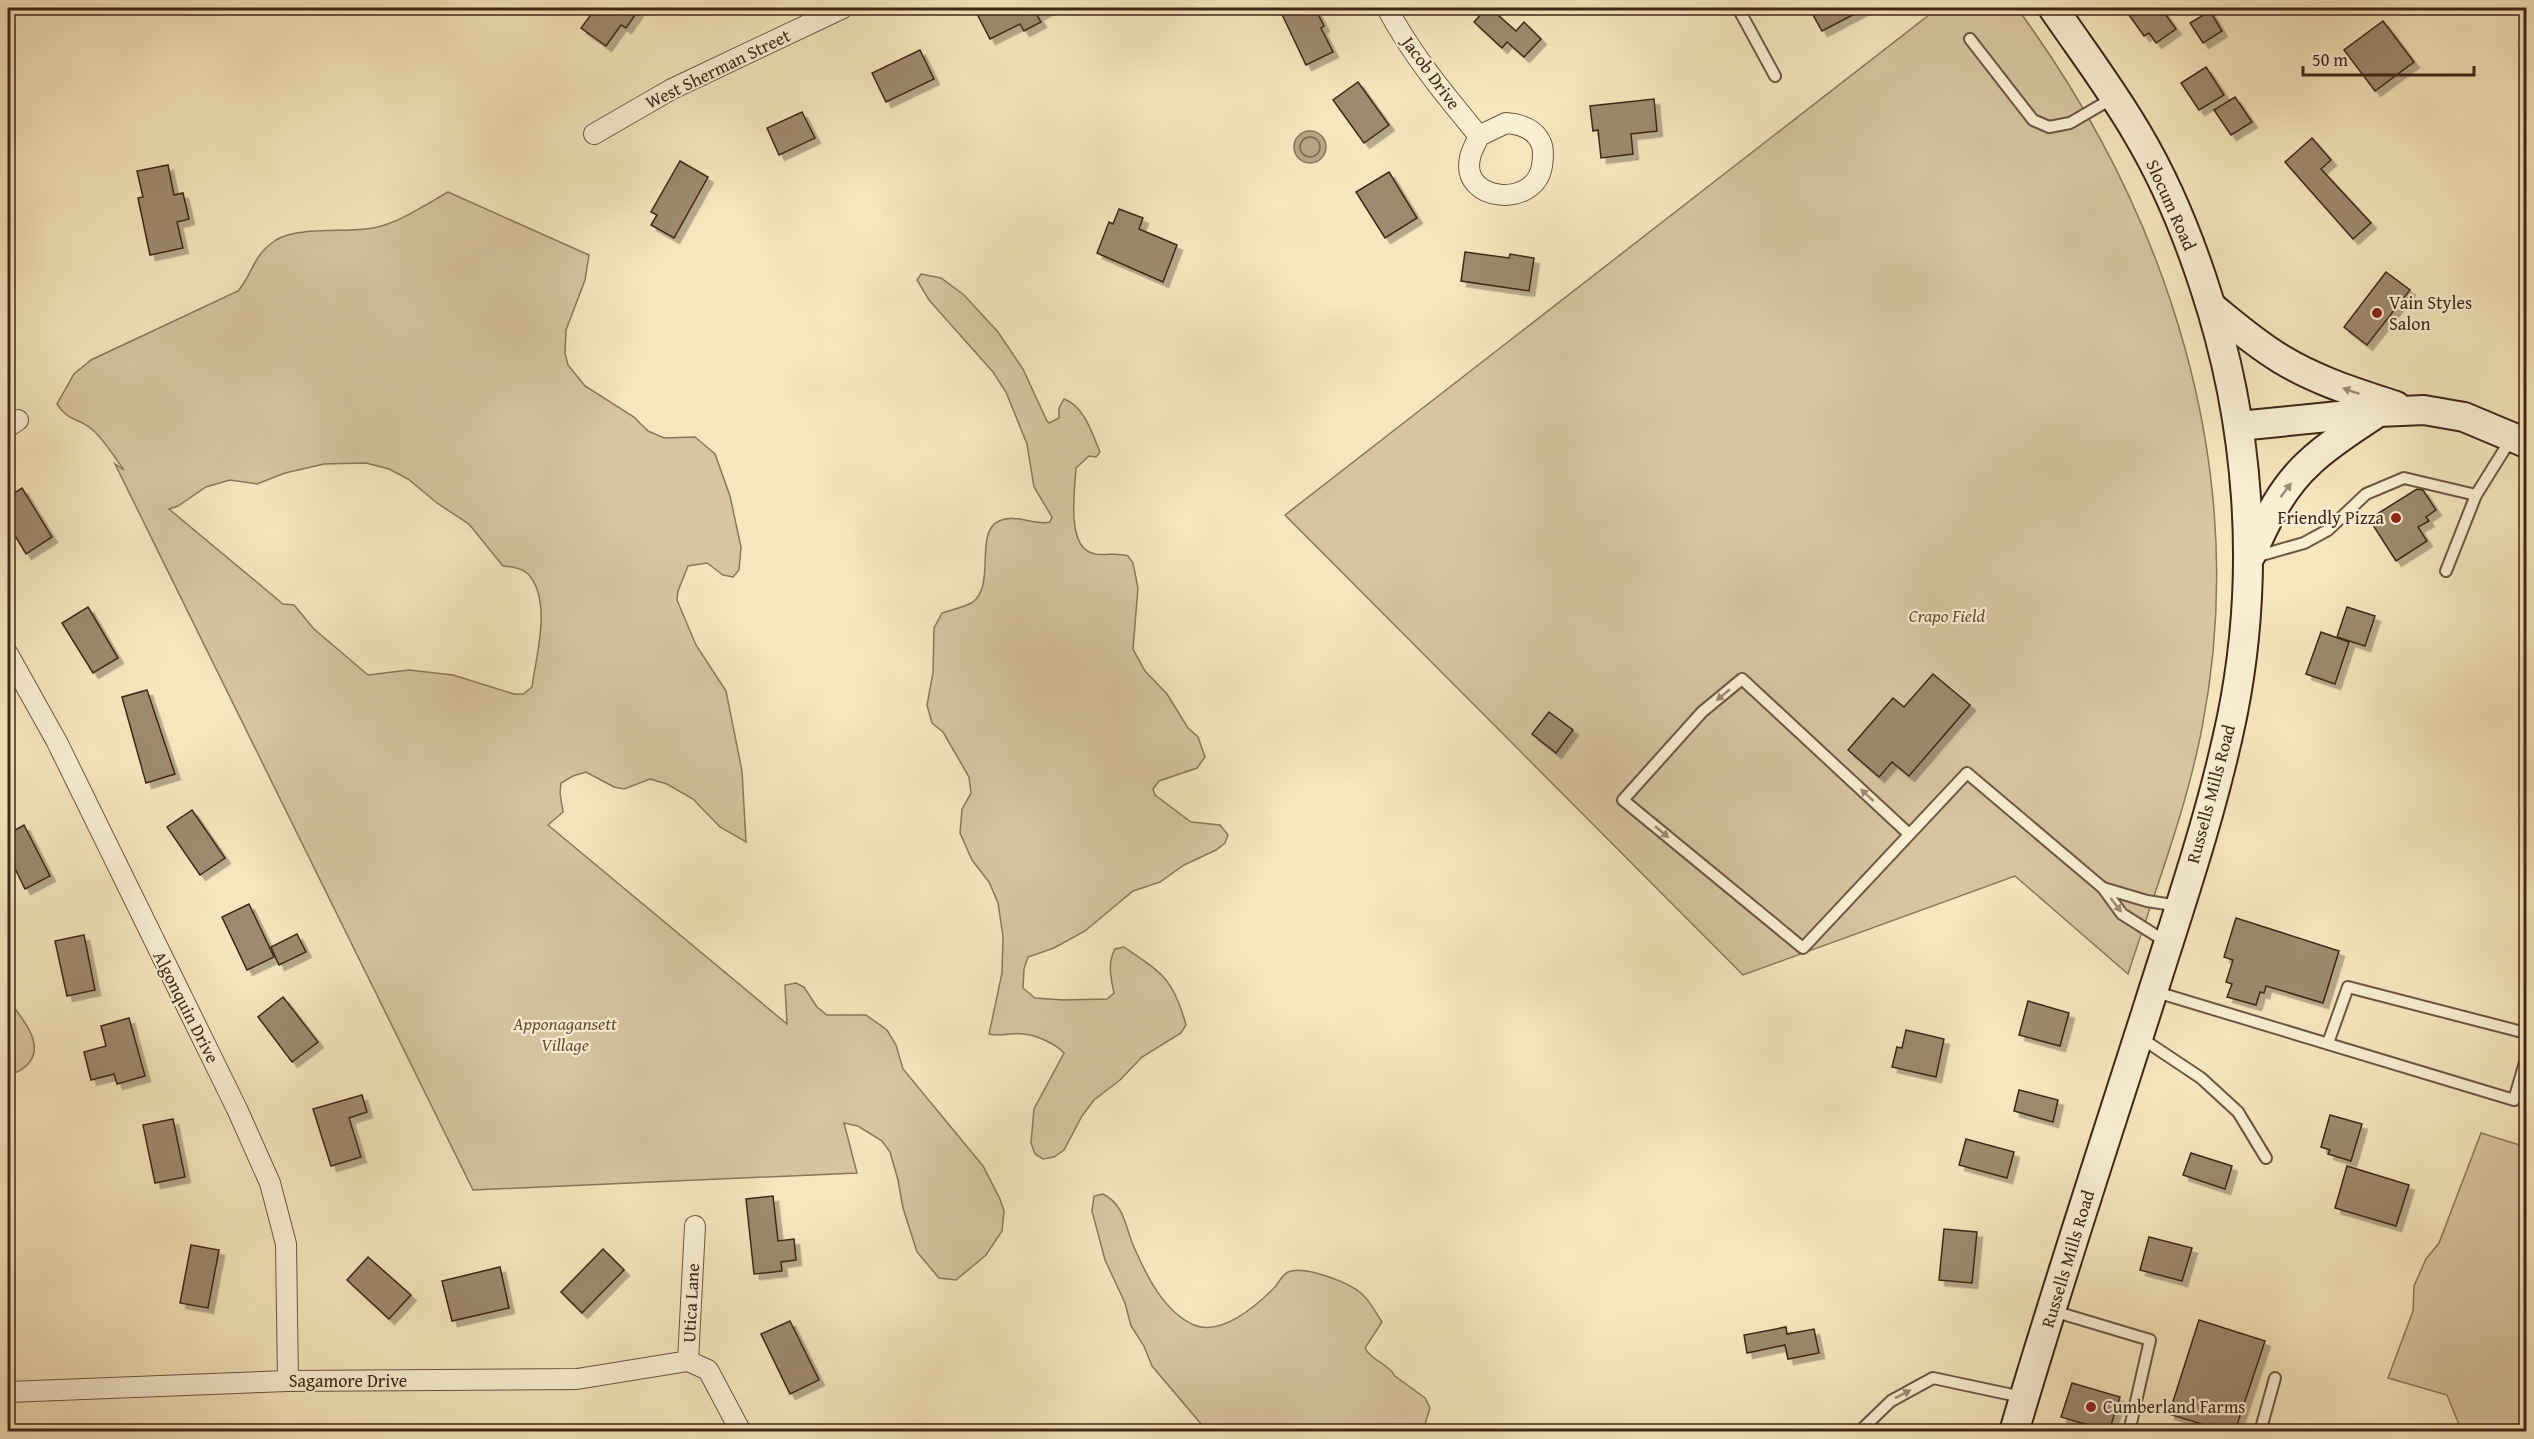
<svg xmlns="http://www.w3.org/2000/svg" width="2534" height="1439" viewBox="0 0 2534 1439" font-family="'Gentium Book Plus',serif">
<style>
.green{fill:#d7c5a1;stroke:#8b765d;stroke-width:1.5;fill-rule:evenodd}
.water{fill:#b8a585;stroke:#88725a;stroke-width:1.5}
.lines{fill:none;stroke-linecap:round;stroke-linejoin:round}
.shore{stroke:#7c664f;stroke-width:1.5}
.stream{stroke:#88725a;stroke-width:7}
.building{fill:#9e8a6e;stroke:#3f2619;stroke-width:1.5;filter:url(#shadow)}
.lane-casing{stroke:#6d5642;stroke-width:14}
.street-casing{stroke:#6d5642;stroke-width:22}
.secondary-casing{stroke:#3f2619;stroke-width:32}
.lane{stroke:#f9efd4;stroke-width:10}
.street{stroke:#f9efd4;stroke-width:20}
.secondary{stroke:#f9efd4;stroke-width:28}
.oneway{fill:#9c8a76}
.poi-dot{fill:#8f2418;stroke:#f9efd4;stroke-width:2}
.labels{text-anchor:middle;stroke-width:4.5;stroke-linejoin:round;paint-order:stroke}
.street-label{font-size:18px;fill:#3f2619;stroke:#f9efd4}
.poi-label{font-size:18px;fill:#3f2619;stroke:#f9efd4;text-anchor:start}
.park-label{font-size:18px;font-style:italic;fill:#654e3b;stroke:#f9efd4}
</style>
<defs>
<filter id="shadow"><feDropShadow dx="5.5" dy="5.5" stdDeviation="0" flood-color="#0004"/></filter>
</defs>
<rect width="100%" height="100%" fill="#f6e6bd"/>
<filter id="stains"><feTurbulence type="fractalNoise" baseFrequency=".00333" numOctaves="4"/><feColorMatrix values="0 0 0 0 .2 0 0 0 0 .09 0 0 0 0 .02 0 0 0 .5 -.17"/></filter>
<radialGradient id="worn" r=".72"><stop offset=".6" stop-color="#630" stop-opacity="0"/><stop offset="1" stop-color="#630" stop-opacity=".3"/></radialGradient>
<!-- green -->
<g class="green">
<path d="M1938 8H2017C2169 215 2252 471 2202 728 2186 811 2154 893 2128 974L2015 876 1743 975 1285 515Z"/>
<path d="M448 192 589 255 585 280 566 330 565 353 568 365 585 386 634 417 648 431 664 438 695 437 715 454 730 496 741 547 739 570 733 577 723 575 707 563 688 566 678 591 677 600 696 645 726 691 742 771 746 842 720 827 693 799 667 784 650 779 624 789 614 787 586 772 573 776 561 783 560 793 563 812 548 825 787 1024 785 985 796 983 804 987 817 1007 827 1015H866L887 1030 896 1045 903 1069 983 1166 1000 1199 1004 1211 1002 1231 986 1255 956 1280 939 1278 917 1252 903 1208 898 1180 890 1152 882 1141 858 1126 844 1123 857 1173 473 1190 115 464 124 470C115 458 106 443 95 432 80 417 69 423 57 404L74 374 91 360 238 291C254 272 252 256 276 240 299 226 346 233 373 228 397 224 427 204 448 192ZM366 463 389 469 408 479 437 503 469 524 503 566C512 567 523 568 529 575 552 602 536 656 532 687L523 694H514L453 675 409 670 368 675 314 629 294 605 283 604 169 509 178 506 206 487 230 480 257 484 285 473 324 464Z"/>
<path d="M921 274 941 278 964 295 998 332 1023 369 1047 421 1049 423 1059 418V408L1064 399C1084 406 1092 433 1100 452L1096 457 1089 456 1076 468C1075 489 1065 549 1095 554 1106 556 1116 552 1128 556L1133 563 1138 588 1133 649 1145 671 1167 694 1188 728 1198 737 1205 757 1197 768 1159 781 1153 789 1155 795 1191 822 1220 825 1228 835 1225 843 1216 850 1184 865 1160 882 1133 891 1085 931 1054 948 1028 957 1024 969 1023 988 1035 998 1063 1000 1107 999 1114 993C1111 978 1107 963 1115 949L1124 947C1162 973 1173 978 1186 1025L1181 1033 1142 1057 1120 1080 1094 1100 1082 1116 1064 1150 1054 1157 1043 1159 1035 1154 1031 1143 1034 1109 1064 1053C1056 1044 1036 1035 1024 1034 1012 1032 1002 1037 989 1034L1002 973 1003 937 998 903 989 882 972 860 960 833 962 809 971 793 969 777 943 732 932 723 927 705 933 673 934 628 942 613C951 610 965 607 973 602 996 584 974 532 999 521 1016 513 1034 526 1050 522L1052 517 1034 487 1027 444 1006 392 993 372 929 300 917 280Z"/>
<path d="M8 1000C29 1025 55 1059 8 1076Z"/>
<path d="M2481 1133 2526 1147V1431H2456L2458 1422 2447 1395 2388 1378 2413 1311 2414 1286 2426 1259 2439 1243Z"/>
<path d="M1103 1194C1125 1205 1125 1227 1134 1247 1146 1275 1164 1312 1194 1325 1221 1336 1255 1307 1273 1289 1278 1284 1282 1275 1288 1272 1304 1265 1352 1283 1364 1296 1371 1303 1376 1313 1382 1322L1365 1348C1371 1361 1388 1363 1395 1376L1425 1398 1430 1408 1423 1431H1207L1152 1366 1144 1346 1131 1326 1125 1303 1105 1260 1092 1211 1094 1196Z"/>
</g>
<!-- water -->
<circle class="water" cx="1310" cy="147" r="16"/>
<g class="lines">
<!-- shore -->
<circle class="shore" cx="1310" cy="147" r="10"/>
<!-- stream -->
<path class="stream" d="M2526 1432V1431"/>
</g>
<!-- building -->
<g class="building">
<path d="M596 8H640L626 28 621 25 606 46 581 28Z"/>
<path d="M974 8H1051L1037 15 1041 22 1024 31 1020 24 990 39Z"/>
<path d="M1279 8H1315L1324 26 1321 28 1333 52 1306 65Z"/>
<path d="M1487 8H1490L1516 31 1524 22 1541 39 1524 57 1507 42 1502 48 1474 22Z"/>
<path d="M1809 8H1866L1822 31Z"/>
<path d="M2124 8H2161L2176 29 2156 43 2149 33 2144 36Z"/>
<path d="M2210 11 2222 31 2203 43 2190 23Z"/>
<path d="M2383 21 2414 62 2375 91 2344 50Z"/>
<path d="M920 50 934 79 886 102 872 73Z"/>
<path d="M2206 67 2224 95 2199 110 2181 83Z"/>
<path d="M1358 82 1389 125 1364 143 1333 100Z"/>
<path d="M2235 97 2252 122 2231 135 2214 110Z"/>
<path d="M1654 99 1657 131 1631 134 1633 154 1601 158 1598 130 1593 131 1590 106Z"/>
<path d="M802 112 815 138 779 155 767 128Z"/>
<path d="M2312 138 2331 160 2321 169 2371 223 2353 239 2285 162Z"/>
<path d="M680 161 708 177 674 238 651 225 657 215 651 212Z"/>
<path d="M168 165 174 195 183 193 189 219 177 222 183 248 150 255 138 198 143 197 137 171Z"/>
<path d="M1389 172 1417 218 1385 238 1356 192Z"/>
<path d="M1119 209 1143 218 1139 229 1177 245 1163 282 1097 253 1109 222 1113 224Z"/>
<path d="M1465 252 1509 258 1510 254 1534 258 1529 291 1461 281Z"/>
<path d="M2386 272 2410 290 2367 345 2344 327Z"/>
<path d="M22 488 52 537 26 554 8 524V497Z"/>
<path d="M2417 489 2423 490 2436 510 2426 517 2429 521 2418 527 2427 541 2396 561 2369 519Z"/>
<path d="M88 607 118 658 93 673 62 623Z"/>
<path d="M2347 607 2375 616 2365 646 2337 637Z"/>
<path d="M2321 632 2349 642 2335 684 2306 674Z"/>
<path d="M1933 674 1970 705 1909 776 1892 762 1879 777 1848 750 1893 698 1904 707Z"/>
<path d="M147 690 175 774 146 783 122 697Z"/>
<path d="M1549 712 1573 730 1556 753 1532 734Z"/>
<path d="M192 810 225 858 200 875 167 827Z"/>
<path d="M24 825 50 876 25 889 8 854V834Z"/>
<path d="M249 904 274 957 247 970 222 917Z"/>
<path d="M2236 918 2339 951 2323 1003 2266 986 2264 993 2260 992 2256 1005 2227 997 2232 984 2226 982 2233 960 2224 957Z"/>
<path d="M297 934 306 952 279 965 271 947Z"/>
<path d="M84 935 95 990 67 996 55 941Z"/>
<path d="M283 997 318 1042 292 1062 258 1017Z"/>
<path d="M2028 1001 2069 1013 2060 1046 2019 1035Z"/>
<path d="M129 1018 145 1076 117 1084 114 1074 91 1080 84 1052 106 1046 101 1026Z"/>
<path d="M1906 1030 1944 1039 1936 1077 1892 1067 1897 1047 1902 1048Z"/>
<path d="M2019 1090 2058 1100 2053 1122 2014 1111Z"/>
<path d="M362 1095 367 1112 349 1118 361 1157 331 1166 313 1109Z"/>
<path d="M2330 1115 2362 1124 2351 1161 2328 1154 2330 1150 2321 1147Z"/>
<path d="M173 1119 185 1177 155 1183 143 1125Z"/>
<path d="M1966 1139 2014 1152 2007 1178 1959 1165Z"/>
<path d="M2191 1153 2232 1166 2225 1189 2183 1175Z"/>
<path d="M2347 1166 2409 1185 2396 1226 2335 1208Z"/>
<path d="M773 1196 778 1241 794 1239 796 1260 781 1262 782 1271 754 1274 746 1199Z"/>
<path d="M1944 1229 1977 1232 1972 1283 1939 1280Z"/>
<path d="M2149 1237 2192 1248 2182 1281 2140 1270Z"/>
<path d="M191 1245 219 1250 208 1308 180 1303Z"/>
<path d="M603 1249 624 1270 582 1313 561 1292Z"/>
<path d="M368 1257 411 1295 389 1319 347 1280Z"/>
<path d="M500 1267 509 1308 452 1321 442 1281Z"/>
<path d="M2199 1320 2265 1341 2235 1431H2224L2169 1414Z"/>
<path d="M790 1321 819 1380 790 1394 761 1334Z"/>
<path d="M1786 1327 1787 1334 1814 1329 1819 1353 1788 1359 1785 1345 1747 1353 1744 1335Z"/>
<path d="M2072 1383 2120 1397 2109 1431 2061 1417Z"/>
</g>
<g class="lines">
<!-- lane casing -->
<g class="lane-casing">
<g id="lane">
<path d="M1738 8 1775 76"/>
<path d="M1970 39 2033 120 2049 127 2070 123 2113 98"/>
<path d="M2255 557 2304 543 2328 530 2366 494 2404 478 2476 495 2511 439"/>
<path d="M2446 571 2476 495"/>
<path d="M1909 834 1742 679 1702 712 1623 800 1803 948C1857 890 1912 832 1967 773L2103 888"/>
<path d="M2168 943 2122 914 2103 888 2147 901 2179 906"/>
<path d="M2153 991 2514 1100 2526 1059"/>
<path d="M2141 1038 2201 1078 2238 1112 2266 1158"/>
<path d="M2328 1043 2348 987 2526 1033"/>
<path d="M2053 1311 2150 1340 2129 1432"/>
<path d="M1859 1432 1891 1401 1933 1378 2022 1397"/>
<path d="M2260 1432 2275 1378"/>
</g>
</g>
<!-- street casing -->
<g class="street-casing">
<g id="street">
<path d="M1387 8C1411 54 1446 96 1479 136"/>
<path d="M1506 123C1520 124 1535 129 1541 143 1544 149 1543 159 1542 166 1535 209 1460 202 1470 158 1471 151 1476 143 1479 136Z"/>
<path d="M594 134 672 89 843 8"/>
<path d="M8 427 18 420"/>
<path d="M8 654 57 742 237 1109 270 1183 286 1244 288 1381"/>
<path d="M695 1226 688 1361 708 1370 741 1432"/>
<path d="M8 1392 288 1381 577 1379 688 1361"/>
</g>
</g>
<!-- secondary casing -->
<g class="secondary-casing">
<g id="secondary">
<path d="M2212 307C2234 325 2256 344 2281 359 2317 381 2357 393 2396 406"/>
<path d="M2239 426 2378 412 2424 410 2464 417 2526 443"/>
<path d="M2251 555C2266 521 2282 487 2310 462 2330 443 2355 428 2377 413"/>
<path d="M2014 1432C2056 1289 2103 1148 2148 1007 2178 912 2212 814 2232 717 2261 574 2250 423 2204 285 2187 233 2165 180 2137 133 2112 90 2081 49 2053 8"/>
</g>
</g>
<!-- lane -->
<use href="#lane" class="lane"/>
<!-- street -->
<use href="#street" class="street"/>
<!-- secondary -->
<use href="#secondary" class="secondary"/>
</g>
<!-- one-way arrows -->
<defs><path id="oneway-solid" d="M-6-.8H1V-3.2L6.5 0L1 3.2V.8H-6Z" transform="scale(1.5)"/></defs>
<g class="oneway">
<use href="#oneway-solid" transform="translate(2351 391) rotate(-161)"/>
<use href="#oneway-solid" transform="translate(2286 490) rotate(-53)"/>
<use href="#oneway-solid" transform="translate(1723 695) rotate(140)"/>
<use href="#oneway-solid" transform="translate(1867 795) rotate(-137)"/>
<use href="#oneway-solid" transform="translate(1662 832) rotate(40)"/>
<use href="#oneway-solid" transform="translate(2116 905) rotate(52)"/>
<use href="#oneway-solid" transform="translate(1903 1394) rotate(-27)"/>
</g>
<!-- markers -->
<g class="poi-dot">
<circle cx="2377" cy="313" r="6"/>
<circle cx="2396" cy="518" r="6"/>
<circle cx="2091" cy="1407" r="6"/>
</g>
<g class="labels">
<!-- street labels -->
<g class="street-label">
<text transform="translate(718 69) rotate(-26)" y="6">West Sherman Street</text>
<text transform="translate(1431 73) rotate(54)" y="6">Jacob Drive</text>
<text transform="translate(2171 205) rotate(66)" y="6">Slocum Road</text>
<text transform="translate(2211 794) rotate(-75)" y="6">Russells Mills Road</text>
<text transform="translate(186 1007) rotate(63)" y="6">Algonquin Drive</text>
<text transform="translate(2068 1259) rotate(-73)" y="6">Russells Mills Road</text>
<text transform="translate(691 1303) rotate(-87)" y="6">Utica Lane</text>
<text x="348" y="1387">Sagamore Drive</text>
</g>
<!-- poi labels -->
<g class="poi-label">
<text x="2389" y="309">Vain Styles<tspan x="2389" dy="21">Salon</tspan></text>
<text x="2384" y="524" text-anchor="end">Friendly Pizza</text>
<text x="2103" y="1413">Cumberland Farms</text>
</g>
<!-- park labels -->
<g class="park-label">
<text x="1947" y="622">Crapo Field</text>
<text x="565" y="1030">Apponagansett<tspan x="565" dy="21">Village</tspan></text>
</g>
</g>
<!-- margin -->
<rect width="2534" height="1439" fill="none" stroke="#f6e6bd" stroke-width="30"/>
<rect x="9" y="9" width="2516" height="1421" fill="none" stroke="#3f2619" stroke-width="3"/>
<rect x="15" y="15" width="2504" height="1409" fill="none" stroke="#3f2619" stroke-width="1.5"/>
<!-- scale -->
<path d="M2303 66v9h171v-9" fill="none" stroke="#3f2619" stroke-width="3"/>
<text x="2312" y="66" font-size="18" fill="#3f2619" stroke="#f9efd4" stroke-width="4.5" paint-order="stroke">50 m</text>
<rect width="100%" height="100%" filter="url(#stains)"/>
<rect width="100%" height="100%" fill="url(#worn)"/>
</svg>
